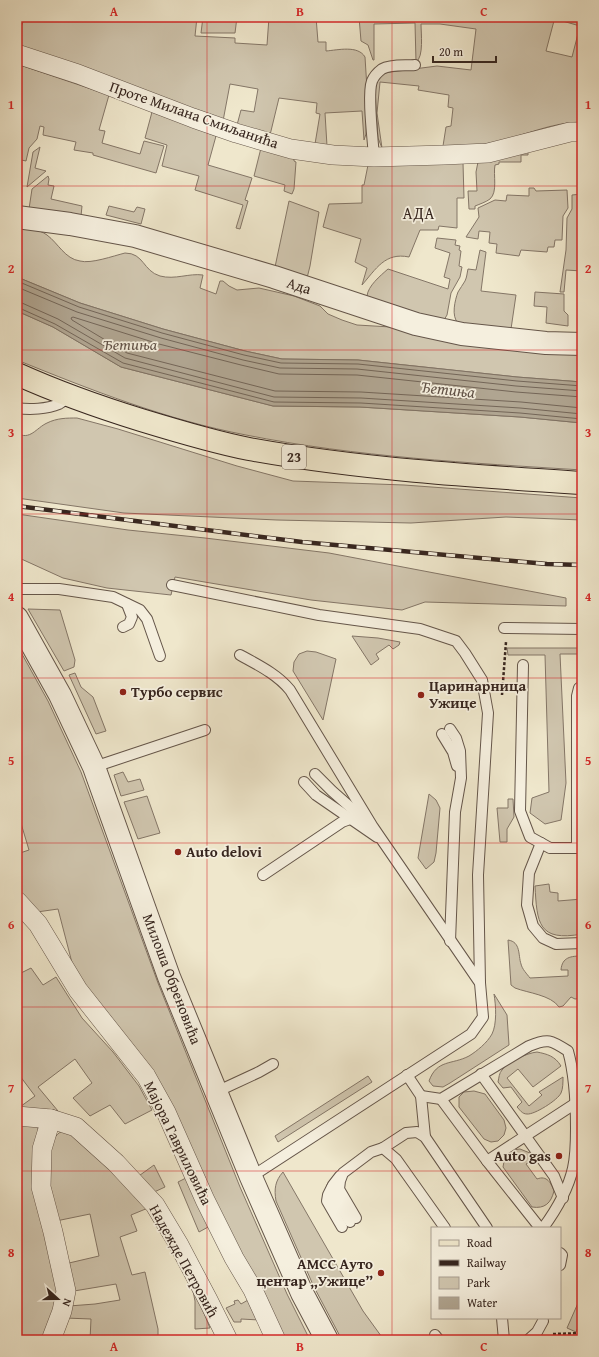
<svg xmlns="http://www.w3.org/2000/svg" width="599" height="1357" viewBox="0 0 599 1357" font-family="'Gentium Book Plus',serif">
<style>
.green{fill:#d0c6af;stroke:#847667}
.water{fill:#b0a591;stroke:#807263}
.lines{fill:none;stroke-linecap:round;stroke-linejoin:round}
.shore{stroke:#746658;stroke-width:1}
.service-casing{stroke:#65564a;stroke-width:12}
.minor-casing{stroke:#65564a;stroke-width:20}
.tertiary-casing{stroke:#65564a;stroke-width:24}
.primary-casing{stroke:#37261f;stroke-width:24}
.path{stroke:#37261f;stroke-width:2.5;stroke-dasharray:3 2;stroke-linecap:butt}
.service{stroke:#f5efde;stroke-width:10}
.minor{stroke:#f5efde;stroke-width:19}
.tertiary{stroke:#f5efde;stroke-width:22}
.primary{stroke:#efe7cc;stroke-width:22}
.rail-casing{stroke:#37261f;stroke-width:4.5}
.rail{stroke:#f5efde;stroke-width:3;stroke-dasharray:9;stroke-linecap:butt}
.grid{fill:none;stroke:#d62828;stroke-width:1;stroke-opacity:0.55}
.poi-dot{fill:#8f2418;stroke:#f5efde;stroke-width:1.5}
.labels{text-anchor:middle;stroke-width:3.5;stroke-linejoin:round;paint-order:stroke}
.shield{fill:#f5efde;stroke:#706258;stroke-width:1}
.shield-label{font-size:14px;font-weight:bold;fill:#37261f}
.street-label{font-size:15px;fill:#37261f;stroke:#f5efde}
.poi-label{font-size:15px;font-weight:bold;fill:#37261f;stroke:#f5efde;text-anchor:start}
.neighbourhood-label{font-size:16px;letter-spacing:1px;fill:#37261f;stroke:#f5efde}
.water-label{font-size:16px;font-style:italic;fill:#615247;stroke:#f5efde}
.neatline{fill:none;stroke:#d62828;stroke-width:1.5}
.grid-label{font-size:13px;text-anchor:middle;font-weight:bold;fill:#d62828}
</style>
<rect width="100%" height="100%" fill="#efe7cc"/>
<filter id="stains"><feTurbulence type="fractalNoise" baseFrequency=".005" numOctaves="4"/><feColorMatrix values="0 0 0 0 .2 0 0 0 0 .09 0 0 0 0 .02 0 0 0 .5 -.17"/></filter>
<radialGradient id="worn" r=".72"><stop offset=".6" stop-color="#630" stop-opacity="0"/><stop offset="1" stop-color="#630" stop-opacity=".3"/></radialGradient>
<!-- green -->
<g class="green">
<path d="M25 17H92L98 19 108 20V17H197L195 36 235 38V43L267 45 269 17H316L318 42H326V51C338 50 358 45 365 57L367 89 366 134 364 140 362 111 325 113 327 146 315 144 320 114 316 113 317 103 279 98 270 135 237 125 241 110 254 112 258 89 230 84 223 121 17 46V37Z"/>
<path d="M203 17H237L235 33H201Z"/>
<path d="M359 17H555L546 51 572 57 580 26 559 20 560 17H582V122C552 122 524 136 495 142 478 146 460 146 443 146L446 127 451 126 453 108 448 107 449 95 418 90 419 86 380 82 377 113 382 148 378 138 375 89 378 79 383 73 437 66 471 70 476 29 440 24H421C421 33 424 57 416 62L415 23 374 24V60H373L368 45 361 41Z"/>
<path d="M17 64 109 95 99 130 105 131 102 143 140 154 144 141 164 146 156 173 93 155V153L74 150 76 142 43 135 44 127 40 126 37 139 29 148 26 161 17 159Z"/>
<path d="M152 112 216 136 208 165 252 178 245 200 248 201 240 229 236 228 243 205 195 190 199 176 162 166 167 145 145 138Z"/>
<path d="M40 147 35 168 46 171 27 187 33 152Z"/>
<path d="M261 148 294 158V161L296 162 294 189 292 194 284 191 285 185 254 176Z"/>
<path d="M528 149V155H521V162H499V164L495 165C493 175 498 192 490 199 486 202 480 204 475 206V209H469L468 191H477L476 172 478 162Z"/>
<path d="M463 163 464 198H457V228L439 226 438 230H420L409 257C385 252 376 269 362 285L367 268 355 262 361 239 323 227 329 204 362 203V185H364L368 165Z"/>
<path d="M48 176 49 179 48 185 54 186 51 199 82 206 81 216 29 209 32 189Z"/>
<path d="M529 188H534L536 191 567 190 568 208 563 216 562 240H555L554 247H548L547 252 521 250 519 256 496 253 497 244 489 243 490 232 479 231 478 239 466 237 479 217 478 208 495 200 506 201 507 195 529 196Z"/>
<path d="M582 194V271L566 270 564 292H560L566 250 567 218 572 209V195Z"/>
<path d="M289 201 319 212 310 266 307 278 275 267Z"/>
<path d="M109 206 134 212 137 207 145 209 141 224 106 215Z"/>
<path d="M17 228C27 228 39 229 47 235 58 243 65 259 80 261 91 264 113 256 125 253 144 253 143 271 160 276 175 280 189 273 203 275L200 288 216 294 220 281H223L229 286 237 290 259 288 294 296 320 306 328 314 342 320 357 325 391 327 582 354V382L517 377 358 360 282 359 245 351 163 329 80 303 17 277Z"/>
<path d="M437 238 456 240 455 245 460 246 459 250 461 251 459 266 462 267 460 277 451 293 447 315 444 320 420 316 367 296C368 286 380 276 388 269L448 289 450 279 444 277 450 253 435 248Z"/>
<path d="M480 250 486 252 481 291 516 295 511 329 458 323C451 316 455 300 458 292 460 288 463 285 465 281 467 277 467 273 468 269L476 270Z"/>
<path d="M535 292 564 294V311L568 315V326L546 323 547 307 534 306Z"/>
<path d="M17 311 53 327 121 367 273 406 360 407 520 417 582 423V470C470 463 357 457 246 435 167 420 91 390 17 360Z"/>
<path d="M77 418 118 429 237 466 293 481 404 485 582 498V520L506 517 411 523 277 520 124 513 17 498V433C30 441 36 428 47 423 57 418 67 418 77 418Z"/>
<path d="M17 514 128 530 205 538 329 553 566 598V606L425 602 402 610 311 600 175 577 171 595 107 588 63 578 17 557Z"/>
<path d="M28 609 60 610 75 660 74 667 64 671Z"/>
<path d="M352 636 378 638 400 642 399 645 393 649 389 645 376 654 379 659 371 665Z"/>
<path d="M17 645 48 701 81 772 158 983 240 1187 287 1294 310 1340H285L218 1209 76 978 58 909 37 912 17 890V854L29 850 17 810Z"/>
<path d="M507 648H582V654H560L566 783 561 820 545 824 530 813 532 798 549 792 545 655H508Z"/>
<path d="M307 651 316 652 336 659 323 720 293 671 294 662 299 654Z"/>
<path d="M75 673 81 687 93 697 106 731 96 734 69 675Z"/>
<path d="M123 772 128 782 140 779 144 790 121 796 114 775Z"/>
<path d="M429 794 436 800 440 808 436 853 434 862 426 869 418 858Z"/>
<path d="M147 796 160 833 138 839 124 802Z"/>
<path d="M508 799H513L514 817 507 829V842H500L497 808H508Z"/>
<path d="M549 884 550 892 558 893V901L582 899V934C538 942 537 923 535 886Z"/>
<path d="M508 940C521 942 518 955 521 964 522 969 527 974 530 978L568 976V970H561C562 957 571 956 582 956V998L575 999 571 997 563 1006 559 1007C551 995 528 993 515 988L511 985Z"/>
<path d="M31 968 43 985 56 977 82 1018 113 1052 139 1086 152 1110 125 1124 110 1105 90 1116 73 1098 92 1083 75 1059 38 1087 58 1111 17 1109 35 1096 17 1072V975Z"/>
<path d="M494 994 507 1015 509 1045 450 1083 443 1087 433 1086 429 1081C437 1059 452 1065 469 1056 477 1051 487 1043 492 1034 497 1024 496 1006 494 994Z"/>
<path d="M537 1052C547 1054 555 1056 561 1066L533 1087 518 1069 507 1078 529 1106 542 1095 539 1092 563 1077C563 1082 563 1089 561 1093 558 1100 534 1115 527 1114 522 1114 520 1110 517 1107L522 1102 511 1087 503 1088 498 1082C499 1078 499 1073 502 1070 507 1062 527 1053 537 1052Z"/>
<path d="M368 1076 372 1082 278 1142 275 1136Z"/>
<path d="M474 1091 485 1094 504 1120 506 1128 504 1135 498 1141 491 1142 484 1139 459 1107V1097L464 1092Z"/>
<path d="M17 1120 27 1122 38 1128 61 1286 46 1340H17Z"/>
<path d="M64 1130 79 1136 148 1208 131 1215 137 1231 120 1237 132 1275 145 1272 158 1329V1340H90L91 1319 65 1318 69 1306 95 1304 120 1300 116 1284 74 1291 69 1263 99 1256 90 1214 56 1221C52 1201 40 1152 56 1136 58 1133 61 1132 64 1130Z"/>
<path d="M520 1149 530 1153 531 1157V1161L526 1164 537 1179C547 1175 551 1183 554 1191 551 1203 545 1209 532 1207L503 1167C505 1155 507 1150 520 1149Z"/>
<path d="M154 1165 165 1187 152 1193 136 1178Z"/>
<path d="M283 1172 363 1311 384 1340H342L314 1287 276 1201C274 1189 275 1181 283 1172Z"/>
<path d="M188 1177 210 1226 199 1232 178 1182Z"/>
<path d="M194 1289 210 1328 195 1329V1301L193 1291Z"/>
<path d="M582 1294V1318L576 1332 567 1328Z"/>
<path d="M238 1300 241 1304 248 1300 259 1320 241 1319V1322H234L226 1308 235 1304 234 1301Z"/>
</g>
<!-- water -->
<path class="water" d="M17 277 80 303 163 329 245 351 282 359 358 360 517 377 582 382V423L520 417 360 407 273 406 121 367 53 327 17 311Z"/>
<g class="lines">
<!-- shore -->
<g class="shore">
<path d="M17 281 79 307 162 333 244 355 281 363 358 364 517 381 582 386"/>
<path d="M17 287 77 312 161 338 243 360 280 368 357 369 516 386 582 391"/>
<path d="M17 302 22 303 58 319 125 358 274 397 361 398 520 408 582 414"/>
<path d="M17 307 55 324 123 363 274 402 361 403 520 413 582 419"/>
<path d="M582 397 516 392 357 375 279 374 241 365 159 344 73 317 71 318 72 320 127 353 275 391 361 392 521 402 582 408"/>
</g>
<!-- service casing -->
<g class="service-casing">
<g id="service">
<path d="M374 157C373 141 367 94 372 81 374 76 378 72 382 69 391 64 405 66 415 65"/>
<path d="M17 408C30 410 47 409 59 404 63 402 66 398 69 396"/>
<path d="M172 585 319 615 420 629 456 641 465 653 482 680 488 713 478 875 480 983"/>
<path d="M17 589H59L113 597 140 610 147 619 160 656"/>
<path d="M123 627 129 624 132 617 127 604"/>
<path d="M504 628 582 629"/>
<path d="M240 655C258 665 277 674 290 690L373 827 480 983 483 1017 471 1034 251 1177"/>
<path d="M523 665 520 811 530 837 550 848H577V696L579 688 582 686"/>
<path d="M450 729 456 738 460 751 461 778 455 812 450 941"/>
<path d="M442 734 453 752 457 766"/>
<path d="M94 767 205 730"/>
<path d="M315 774 332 791 366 821"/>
<path d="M304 782 316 795 377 837"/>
<path d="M541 843 529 873 527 905 533 926 543 938 556 944 582 943"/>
<path d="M263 875 342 822 350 819"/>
<path d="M481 1074 554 1176 563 1198"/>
<path d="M407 1075 421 1096 425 1137"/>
<path d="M216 1092 259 1072 273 1064"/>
<path d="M421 1096 441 1099 529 1046C548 1038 551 1040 568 1051 575 1076 576 1102 576 1128 576 1141 576 1155 573 1168 568 1190 557 1209 543 1228"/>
<path d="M441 1099 487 1161 540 1228"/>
<path d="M383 1148 406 1133 417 1132 425 1137 487 1228"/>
<path d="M487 1161 576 1103"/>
<path d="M340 1176 333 1185 331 1191 350 1222"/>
<path d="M332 1187 328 1195 327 1201 342 1227"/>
<path d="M356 1218 339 1189 340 1181 343 1173 371 1152 383 1148 396 1159 445 1228"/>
<path d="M560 1253 562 1255 560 1265"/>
<path d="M502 1318 504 1340"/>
<path d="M435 1335 439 1340"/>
<path d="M528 1340 537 1332 543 1321"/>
</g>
</g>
<!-- minor casing -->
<g class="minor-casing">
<g id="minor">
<path d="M17 54 78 74 193 118 236 133 291 149 333 155 374 157 444 155 488 153 570 132H582"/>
<path d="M17 901 38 924 78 990 146 1076 166 1112 205 1200 234 1258 253 1290 276 1340"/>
<path d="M17 1116 51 1119 76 1127 116 1163 155 1205 179 1245 208 1300 228 1340"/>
<path d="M51 1340 62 1311 66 1291 53 1232 41 1187 42 1149 51 1119"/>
</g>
</g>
<!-- tertiary casing -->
<g class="tertiary-casing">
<g id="tertiary">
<path d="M17 217 70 224 135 236 274 277 416 324 462 334 546 343 582 344"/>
<path d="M17 618 60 695 94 767 169 977 251 1177 302 1293 327 1340"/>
</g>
</g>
<!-- primary casing -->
<g class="primary-casing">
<path id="primary" d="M17 374C57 392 99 407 141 420 177 431 213 442 249 449 359 469 471 476 582 483"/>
</g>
<!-- path -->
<g class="path">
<path d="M502 695 506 642"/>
<path d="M553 1334 582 1333"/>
</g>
<!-- service -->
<use href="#service" class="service"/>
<!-- minor -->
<use href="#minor" class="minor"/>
<!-- tertiary -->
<use href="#tertiary" class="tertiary"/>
<!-- primary -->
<use href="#primary" class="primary"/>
<!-- rail casing -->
<g class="rail-casing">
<path id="rail" d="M17 506 302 542 547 564 582 565"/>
</g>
<!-- rail -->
<use href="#rail" class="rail"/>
</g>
<!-- grid -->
<path class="grid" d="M207 17V1340M392 17V1340M17 186H582M17 350H582M17 514H582M17 678H582M17 843H582M17 1007H582M17 1171H582"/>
<!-- markers -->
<g class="poi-dot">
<circle cx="123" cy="692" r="4"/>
<circle cx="421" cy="695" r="4"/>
<circle cx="178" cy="852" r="4"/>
<circle cx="559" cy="1156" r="4"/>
<circle cx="381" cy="1273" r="4"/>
</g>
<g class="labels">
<!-- shield labels -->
<rect class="shield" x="282" y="445" width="24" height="24" rx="3"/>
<g class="shield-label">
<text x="294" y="462">23</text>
</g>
<!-- street labels -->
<g class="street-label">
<text transform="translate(194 115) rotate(19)" y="5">Проте Милана Смиљанића</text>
<text transform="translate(299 286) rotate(18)" y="5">Ада</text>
<text transform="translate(172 979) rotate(69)" y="5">Милоша Обреновића</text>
<text transform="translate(178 1143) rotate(64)" y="5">Мајора Гавриловића</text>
<text transform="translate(184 1261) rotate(61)" y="5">Надежде Петровић</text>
</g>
<!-- poi labels -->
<g class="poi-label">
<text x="429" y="691">Царинарница<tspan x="429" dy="17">Ужице</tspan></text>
<text x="131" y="697">Турбо сервис</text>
<text x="186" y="857">Auto delovi</text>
<text x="551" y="1161" text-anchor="end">Auto gas</text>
<text x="373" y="1269" text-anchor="end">АМСС Ауто<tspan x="373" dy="17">центар „Ужице”</tspan></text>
</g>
<!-- neighbourhood labels -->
<g class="neighbourhood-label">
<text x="419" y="219">АДА</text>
</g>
<!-- water labels -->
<g class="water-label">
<text x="130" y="350">Ђетиња</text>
<text transform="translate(448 389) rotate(6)" y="6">Ђетиња</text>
</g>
</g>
<!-- margin -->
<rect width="599" height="1357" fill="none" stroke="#efe7cc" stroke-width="44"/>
<!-- legend -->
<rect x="431" y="1227" width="130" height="92" fill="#f5efde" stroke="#a99f92"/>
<rect x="439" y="1240" width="20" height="6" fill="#efe7cc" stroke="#a99f92"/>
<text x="467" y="1247" font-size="12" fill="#37261f">Road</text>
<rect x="439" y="1260" width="20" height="6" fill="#37261f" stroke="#a99f92"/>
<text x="467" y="1267" font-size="12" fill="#37261f">Railway</text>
<rect x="439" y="1277" width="20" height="12" fill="#d0c6af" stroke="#a99f92"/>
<text x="467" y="1287" font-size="12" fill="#37261f">Park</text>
<rect x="439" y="1297" width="20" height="12" fill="#b0a591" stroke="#a99f92"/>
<text x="467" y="1307" font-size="12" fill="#37261f">Water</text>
<!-- north arrow -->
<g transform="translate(58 1299) rotate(111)" stroke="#f5efde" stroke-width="3" paint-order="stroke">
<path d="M0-3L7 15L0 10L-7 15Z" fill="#37261f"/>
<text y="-6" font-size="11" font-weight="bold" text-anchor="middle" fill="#37261f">N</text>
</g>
<!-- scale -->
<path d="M433 56v6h63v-6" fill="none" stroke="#37261f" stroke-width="2"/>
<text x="439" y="56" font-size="12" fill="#37261f" stroke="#f5efde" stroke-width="3" paint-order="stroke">20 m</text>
<rect x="22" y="22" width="555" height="1313" class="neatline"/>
<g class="grid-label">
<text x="114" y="16">A</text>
<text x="300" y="16">B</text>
<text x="484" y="16">C</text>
<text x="11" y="109">1</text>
<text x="588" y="109">1</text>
<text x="11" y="273">2</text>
<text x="588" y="273">2</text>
<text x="11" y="437">3</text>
<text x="588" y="437">3</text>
<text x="11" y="601">4</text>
<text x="588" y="601">4</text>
<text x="11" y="765">5</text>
<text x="588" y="765">5</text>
<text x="11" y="929">6</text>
<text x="588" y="929">6</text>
<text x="11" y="1093">7</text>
<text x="588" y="1093">7</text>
<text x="11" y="1257">8</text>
<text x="588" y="1257">8</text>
<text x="114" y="1351">A</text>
<text x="300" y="1351">B</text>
<text x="484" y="1351">C</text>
</g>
<rect width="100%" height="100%" filter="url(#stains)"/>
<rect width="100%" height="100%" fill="url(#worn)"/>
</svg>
